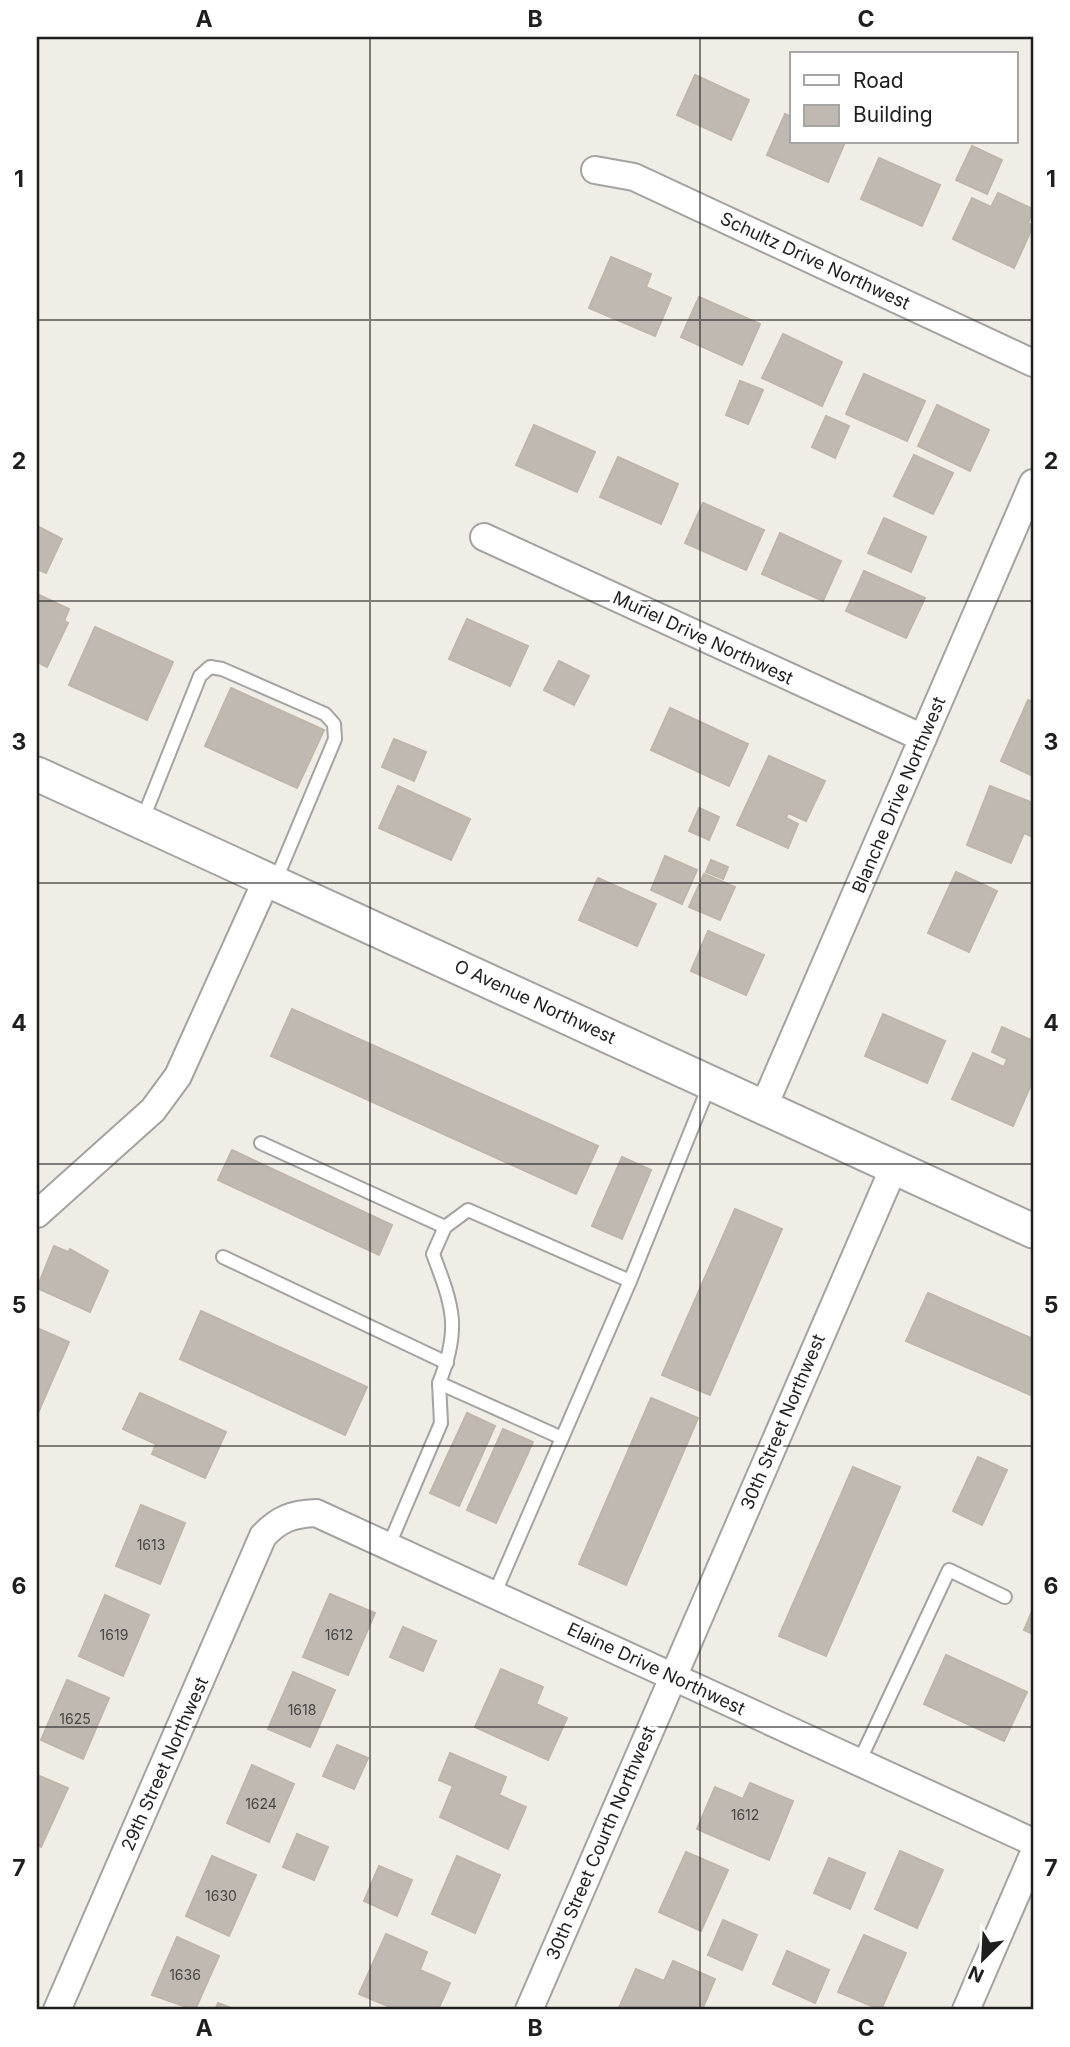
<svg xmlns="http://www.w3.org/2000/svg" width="1070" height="2047" viewBox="0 0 1070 2047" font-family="Inter,sans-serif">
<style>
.building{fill:#bfb9b2;stroke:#c0b5a9;stroke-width:2}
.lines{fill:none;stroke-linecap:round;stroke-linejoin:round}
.service-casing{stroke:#a3a3a3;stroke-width:16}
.minor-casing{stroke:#a3a3a3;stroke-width:30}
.tertiary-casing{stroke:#a3a3a3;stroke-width:37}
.service{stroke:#fff;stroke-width:12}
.minor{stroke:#fff;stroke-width:26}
.tertiary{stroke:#fff;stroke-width:33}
.grid{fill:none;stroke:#1f1f1f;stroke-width:2;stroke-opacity:0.55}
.labels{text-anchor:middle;stroke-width:7;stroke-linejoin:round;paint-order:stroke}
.number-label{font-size:14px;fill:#474644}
.street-label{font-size:18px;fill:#1f1f1f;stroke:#fff}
.neatline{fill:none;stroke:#1f1f1f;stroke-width:2.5}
.grid-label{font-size:23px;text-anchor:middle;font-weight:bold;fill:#1f1f1f}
</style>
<rect width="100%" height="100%" fill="#efede5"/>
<!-- building -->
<g class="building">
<path d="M695 75 749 100 731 140 677 115Z"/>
<path d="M785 114 792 117V142H845L828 182 767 155Z"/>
<path d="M972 146 1002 160 987 194 956 180Z"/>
<path d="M879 158 940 185 922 226 861 199Z"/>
<path d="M998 193 1033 209 1028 223 1033 226 1014 268 953 239 972 198 991 207Z"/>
<path d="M611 257 651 274 646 287 671 298 655 336 589 308Z"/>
<path d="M699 297 760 324 742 365 681 337Z"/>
<path d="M783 334 842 362 822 406 762 378Z"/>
<path d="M864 374 925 401 907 441 846 414Z"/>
<path d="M740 381 763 390 748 424 726 415Z"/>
<path d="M937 405 989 430 970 471 918 446Z"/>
<path d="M826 416 849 426 835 458 812 447Z"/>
<path d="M534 425 595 452 577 492 516 465Z"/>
<path d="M914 455 953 473 933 514 894 496Z"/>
<path d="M618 457 678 484 661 524 600 497Z"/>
<path d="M703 503 764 530 746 570 685 543Z"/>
<path d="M884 518 926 537 911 572 868 553Z"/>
<path d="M37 526 62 539 46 573 37 569Z"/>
<path d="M780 533 841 561 823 601 762 574Z"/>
<path d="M864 571 925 598 906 638 846 611Z"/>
<path d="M37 594 69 609 64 621 68 623 47 667 37 662Z"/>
<path d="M467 619 528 646 510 686 449 659Z"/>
<path d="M95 627 173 662 147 720 69 685Z"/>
<path d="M559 661 589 676 574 705 544 690Z"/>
<path d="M231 688 324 730 297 788 205 746Z"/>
<path d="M1028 700 1033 702V776L1001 761Z"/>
<path d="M670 708 748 744 729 786 651 750Z"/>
<path d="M394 739 426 752 414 781 382 767Z"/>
<path d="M769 756 825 781 806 821 788 813 786 818 798 824 788 848 737 825Z"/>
<path d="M398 786 470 819 451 860 379 828Z"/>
<path d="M990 786 1033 803V837L1024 833 1011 863 967 845Z"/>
<path d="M699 808 719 817 709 840 689 831Z"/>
<path d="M665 856 697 870 682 904 651 890Z"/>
<path d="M711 860 728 867 723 879 706 872Z"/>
<path d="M956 872 997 891 969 952 928 933Z"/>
<path d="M704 874 735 887 720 920 689 907Z"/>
<path d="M598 878 656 904 637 946 579 920Z"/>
<path d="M708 931 764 955 746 995 691 971Z"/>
<path d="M292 1009 598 1146 576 1194 271 1056Z"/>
<path d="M883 1014 945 1041 927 1083 865 1056Z"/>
<path d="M1002 1027 1033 1041V1080L1013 1126 952 1099 973 1053 1004 1067 1007 1059 992 1052Z"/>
<path d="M232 1150 392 1225 379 1255 218 1180Z"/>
<path d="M622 1157 651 1170 622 1239 592 1226Z"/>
<path d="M735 1209 782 1229 710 1395 662 1375Z"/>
<path d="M54 1246 68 1252 70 1249 108 1271 90 1312 37 1288Z"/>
<path d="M928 1293 1033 1339V1396L906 1341Z"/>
<path d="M201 1311 367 1387 345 1435 180 1359Z"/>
<path d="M37 1328 69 1342 37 1415Z"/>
<path d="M140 1393 226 1432 205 1478 152 1454 156 1444 123 1429Z"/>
<path d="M651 1398 698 1418 626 1585 579 1564Z"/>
<path d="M467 1413 495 1426 459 1506 430 1493Z"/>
<path d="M503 1429 533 1442 496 1523 467 1510Z"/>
<path d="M978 1457 1007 1470 982 1525 953 1511Z"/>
<path d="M853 1467 900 1487 826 1656 779 1636Z"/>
<path d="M141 1505 185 1523 160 1584 116 1566Z"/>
<path d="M330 1594 375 1613 348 1675 303 1657Z"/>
<path d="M105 1595 149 1615 123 1676 79 1656Z"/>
<path d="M1033 1609V1634L1024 1630Z"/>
<path d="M403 1627 436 1641 423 1671 390 1657Z"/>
<path d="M946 1655 1027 1692 1004 1741 924 1704Z"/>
<path d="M501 1669 543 1687 536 1704 567 1718 548 1760 475 1727Z"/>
<path d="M293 1672 335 1690 310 1747 268 1729Z"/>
<path d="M67 1680 109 1698 83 1759 41 1740Z"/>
<path d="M337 1745 368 1758 354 1789 323 1776Z"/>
<path d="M450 1753 506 1777 499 1795 526 1807 508 1849 440 1817 453 1786 439 1780Z"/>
<path d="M252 1765 294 1784 269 1842 227 1823Z"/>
<path d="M37 1775 68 1788 41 1847 37 1845Z"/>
<path d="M750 1783 793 1801 769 1860 697 1829 715 1787 743 1799Z"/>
<path d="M297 1834 328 1847 314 1880 283 1867Z"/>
<path d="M900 1851 943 1870 917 1928 875 1909Z"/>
<path d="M686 1852 728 1870 701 1931 659 1912Z"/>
<path d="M212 1856 256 1875 229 1936 186 1916Z"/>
<path d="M457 1856 500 1875 475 1933 432 1914Z"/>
<path d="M829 1858 865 1873 850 1909 814 1893Z"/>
<path d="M379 1866 412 1880 397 1916 364 1901Z"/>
<path d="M723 1920 757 1935 742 1970 708 1955Z"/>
<path d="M386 1934 427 1952 420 1970 450 1983 438 2010H397L359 1994Z"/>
<path d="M864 1935 906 1953 881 2010 838 1992Z"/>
<path d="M177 1937 219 1956 195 2010 152 1995Z"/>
<path d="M787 1951 829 1970 815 2003 773 1984Z"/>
<path d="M673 1961 715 1979 702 2010H618L636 1969 664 1981Z"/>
<path d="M218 2003 236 2010H215Z"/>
</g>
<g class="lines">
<!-- service casing -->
<g class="service-casing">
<g id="service">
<path d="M142 821 200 676 210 667 222 669 325 714 334 724 335 739 275 882"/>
<path d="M261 1143 445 1227"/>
<path d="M223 1257 447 1363"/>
<path d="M562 1438 439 1383C461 1328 453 1307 433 1254L445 1227 468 1210 630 1281"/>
<path d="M389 1545 441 1423 439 1383"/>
<path d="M494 1595 630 1281 709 1086"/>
<path d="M859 1762 949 1570 1005 1597"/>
</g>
</g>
<!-- minor casing -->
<g class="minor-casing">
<g id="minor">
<path d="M595 170 634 177 1033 363"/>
<path d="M484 537 923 738"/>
<path d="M764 1106 1033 483"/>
<path d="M37 1214 153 1110 178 1076 267 879"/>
<path d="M57 2010 263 1536C279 1519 292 1514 316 1513L1033 1842"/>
<path d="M529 2010 894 1167"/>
<path d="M966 2010 1033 1855"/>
</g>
</g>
<!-- tertiary casing -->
<g class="tertiary-casing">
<path id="tertiary" d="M37 774 1033 1231"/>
</g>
<!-- service -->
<use href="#service" class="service"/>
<!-- minor -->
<use href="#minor" class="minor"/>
<!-- tertiary -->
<use href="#tertiary" class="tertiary"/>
</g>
<!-- grid -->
<path class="grid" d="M370 37V2010M700 37V2010M37 320H1033M37 601H1033M37 883H1033M37 1164H1033M37 1446H1033M37 1727H1033"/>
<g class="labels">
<!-- number labels -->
<g class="number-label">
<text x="151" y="1550">1613</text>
<text x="114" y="1640">1619</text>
<text x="339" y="1640">1612</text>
<text x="302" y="1715">1618</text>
<text x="75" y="1724">1625</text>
<text x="261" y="1809">1624</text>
<text x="745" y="1820">1612</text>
<text x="221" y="1901">1630</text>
<text x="185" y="1980">1636</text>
</g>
<!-- street labels -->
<g class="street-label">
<text transform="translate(815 261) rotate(25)" y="6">Schultz Drive Northwest</text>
<text transform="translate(703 638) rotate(25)" y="6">Muriel Drive Northwest</text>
<text transform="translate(899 795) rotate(-67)" y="6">Blanche Drive Northwest</text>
<text transform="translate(535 1002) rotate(25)" y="6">O Avenue Northwest</text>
<text transform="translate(783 1422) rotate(-67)" y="6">30th Street Northwest</text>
<text transform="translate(656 1669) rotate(25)" y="6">Elaine Drive Northwest</text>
<text transform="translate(165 1764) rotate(-66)" y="6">29th Street Northwest</text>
<text transform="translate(601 1843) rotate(-67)" y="6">30th Street Courth Northwest</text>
</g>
</g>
<!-- border -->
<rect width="1070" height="2047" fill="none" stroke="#ffffff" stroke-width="77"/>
<!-- legend -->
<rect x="790" y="52" width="228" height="91" fill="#ffffff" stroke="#a5a5a5" stroke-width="2"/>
<rect x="804" y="75" width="35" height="10" fill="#ffffff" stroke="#a5a5a5" stroke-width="2"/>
<text x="853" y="88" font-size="21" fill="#1f1f1f">Road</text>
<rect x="804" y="105" width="35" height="21" fill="#bfb9b2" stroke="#a5a5a5" stroke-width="2"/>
<text x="853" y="122" font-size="21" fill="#1f1f1f">Building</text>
<!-- north arrow -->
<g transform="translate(983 1959) rotate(204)" stroke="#ffffff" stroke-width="5" paint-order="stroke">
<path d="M0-5L12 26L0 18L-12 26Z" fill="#1f1f1f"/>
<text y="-10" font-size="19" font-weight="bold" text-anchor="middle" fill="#1f1f1f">N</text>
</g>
<rect x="38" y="38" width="994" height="1970" class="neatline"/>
<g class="grid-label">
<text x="204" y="27">A</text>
<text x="535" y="27">B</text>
<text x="866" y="27">C</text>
<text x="19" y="187">1</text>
<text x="1051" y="187">1</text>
<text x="19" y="469">2</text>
<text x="1051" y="469">2</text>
<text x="19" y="750">3</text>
<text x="1051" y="750">3</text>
<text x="19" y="1031">4</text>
<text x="1051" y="1031">4</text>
<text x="19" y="1313">5</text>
<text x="1051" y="1313">5</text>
<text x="19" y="1594">6</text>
<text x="1051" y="1594">6</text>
<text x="19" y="1876">7</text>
<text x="1051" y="1876">7</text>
<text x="204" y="2036">A</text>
<text x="535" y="2036">B</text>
<text x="866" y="2036">C</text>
</g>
</svg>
